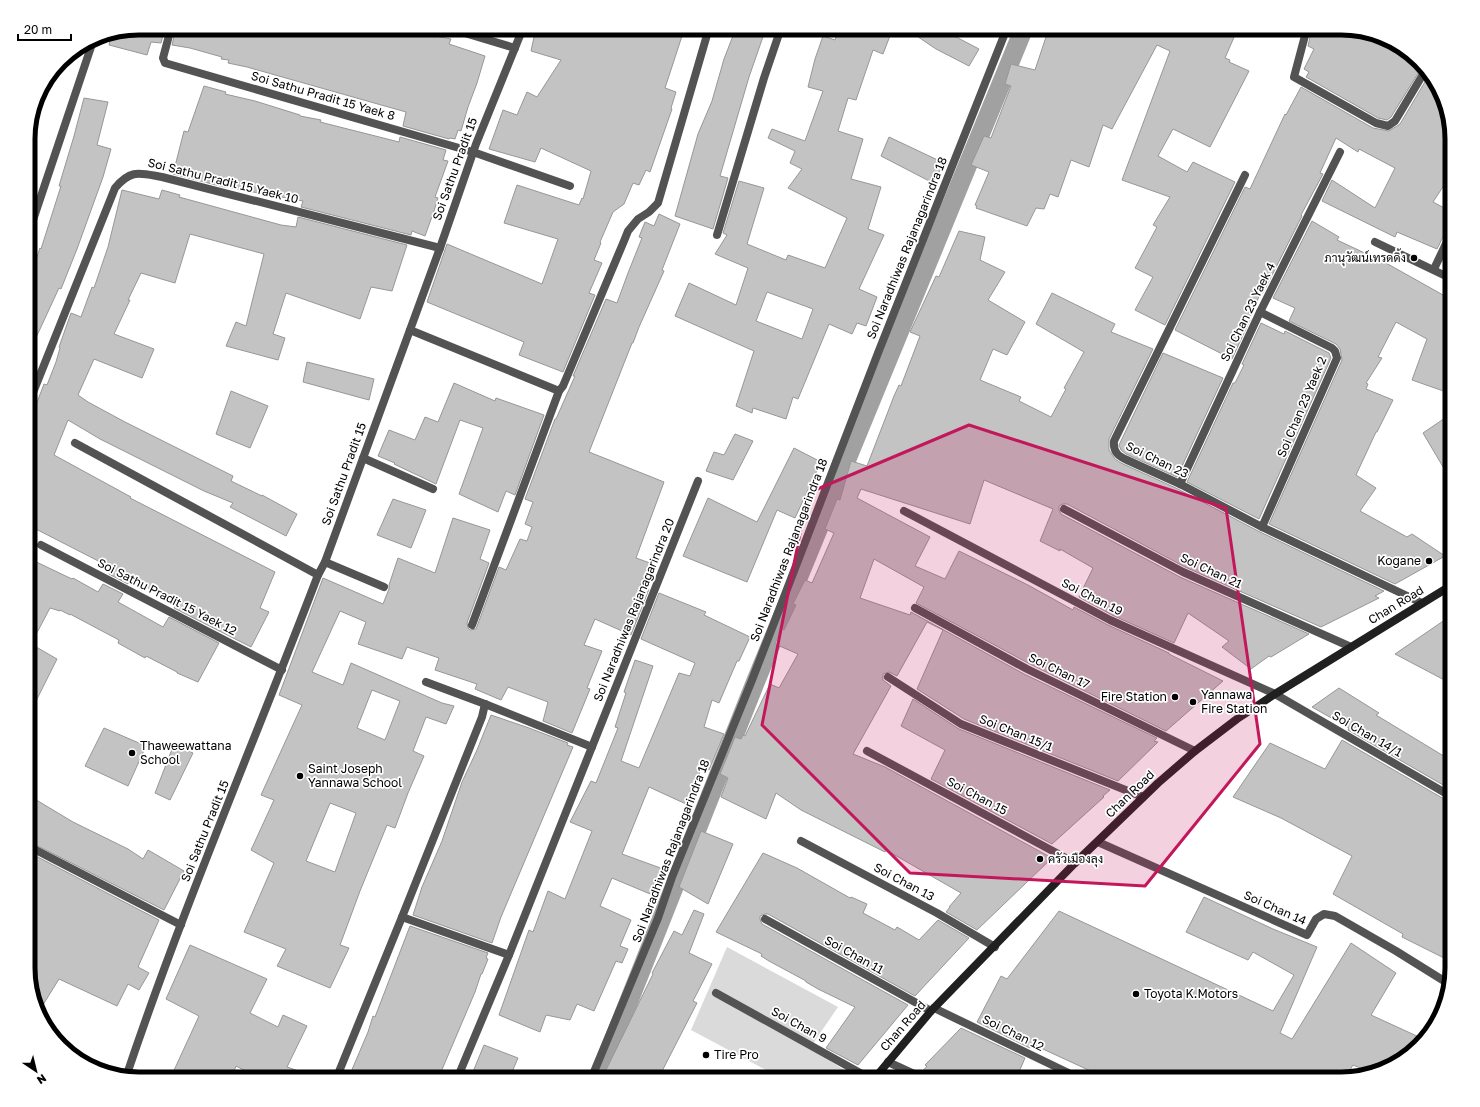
<svg xmlns="http://www.w3.org/2000/svg" width="1480" height="1107" viewBox="0 0 1480 1107" font-family="'Golos Text',Sarabun,sans-serif">
<style>
.green{fill:#dadada}
.lines{fill:none;stroke-linecap:round;stroke-linejoin:round}
.canal{stroke:#a1a1a1;stroke-width:19}
.building{fill:#c3c3c3;stroke:#979797;fill-rule:evenodd}
.minor{stroke:#535353;stroke-width:8}
.tertiary{stroke:#535353;stroke-width:8}
.secondary{stroke:#202020;stroke-width:8}
.marked{fill:#c2185b;fill-opacity:0.2;stroke:#c2185b;stroke-width:3;stroke-linejoin:round}
.poi-dot{fill:#000;stroke:#fff;stroke-width:1.5}
.labels{text-anchor:middle;stroke-width:3.5;stroke-linejoin:round;paint-order:stroke}
.street-label{font-size:12px;fill:#000;stroke:#fff}
.poi-label{font-size:12px;fill:#000;stroke:#fff;text-anchor:start}
.rim{fill:none;stroke:#000;stroke-width:5}
</style>
<rect width="100%" height="100%" fill="#fff"/>
<!-- green -->
<path class="green" d="M727 947 838 1007 810 1048 852 1075 849 1079H811L804 1075 801 1079H783L691 1030Z"/>
<g class="lines">
<!-- canal -->
<path class="canal" d="M598 1079 755 683 1024 28"/>
</g>
<!-- building -->
<g class="building">
<path d="M139 28H165L161 43 151 42 147 55 109 45 111 36 114 33Z"/>
<path d="M176 28H237L236 30 263 37 266 28H402L435 37V36L451 39 449 44 485 56 477 83 468 107 461 131 458 130 455 139 450 138 449 139 403 126 406 112 247 67 228 63 229 60 221 59 222 57 190 48 172 45Z"/>
<path d="M536 28H683L681 36H682L665 88 676 92 671 108 672 109 650 172 646 170 639 185 633 183 624 204 613 212 600 242 601 243 594 260 602 263 589 293 595 295 563 372 519 355 524 342 427 302 447 244 542 284 558 239 504 223 517 185 579 205 582 198 583 199 591 171 541 148 535 162 489 149 503 110 517 115 527 92 537 97 561 60 531 51Z"/>
<path d="M736 28H766L749 77 720 176 728 178 713 229 675 216 698 134 712 101 724 59Z"/>
<path d="M839 28H893L883 54 873 50 856 100 848 98 838 131 863 139 851 179 881 187 868 229 884 235 859 289 877 297 866 326 857 323 852 334 829 324 798 399 793 397 786 419 753 408 752 413 736 406 754 351 675 316 689 283 736 305 748 268 715 254 727 235 723 233 739 181 764 188 747 244 786 260 788 255 825 268 847 218 788 188 802 169 790 163 795 151 768 138 772 129 805 141 823 91 808 87 815 59 823 36 835 40ZM767 292 813 309 802 339 756 321Z"/>
<path d="M905 28H939L979 49 969 66 936 49Z"/>
<path d="M1049 28H1238L1225 58 1230 60 1229 62 1249 71 1210 147 1173 129 1158 156 1187 172 1193 162 1235 182 1165 325 1135 310 1153 277 1135 268 1157 227 1153 225 1170 197 1122 180 1170 51 1157 45 1112 129 1103 125 1089 167 1071 160 1058 197 1050 194 1044 209 1036 208 1027 226 976 208 977 206 975 205 989 172 971 165 984 136 991 138 1011 86 1005 84 1011 64 1035 70Z"/>
<path d="M1312 28H1342L1377 34 1392 42 1390 47 1418 62 1422 67 1391 117 1387 120 1378 118 1306 77 1309 72 1304 69 1314 49 1308 46Z"/>
<path d="M1429 75 1440 90 1452 138V173L1433 202 1452 212V226L1447 229 1437 249 1397 232 1395 237 1322 201 1332 180 1375 208 1395 168 1359 149 1358 152 1336 138 1320 173 1323 174 1301 215 1302 216 1263 293 1261 292 1250 317 1251 318 1232 359 1175 330 1245 187 1250 189 1285 114 1286 115 1301 87 1373 128 1389 131 1400 124Z"/>
<path d="M204 86 226 92 225 94 255 101 300 115V116L321 120 320 122 399 142 400 137 446 150 443 160 448 161 435 197 438 198 434 211 425 236 412 231 411 235 301 207 303 201 220 186 173 174 184 131 188 132Z"/>
<path d="M84 98 108 102 97 145 111 149 103 177 77 249 61 289 59 288 28 355V284L40 248 41 249 61 186H59L74 136Z"/>
<path d="M889 137 944 163 933 183 881 156Z"/>
<path d="M122 190 159 199 162 190 180 195 179 197 281 225 296 227 298 217 407 245 392 291 371 287 360 319 286 293 273 334 285 338 278 360 226 346 236 322 246 326 264 254 190 234 175 283 141 273 128 300H130L114 334 154 349 142 378 94 359 78 395 88 402 125 422 233 476 231 481 262 496V495L297 514 286 536 230 507 233 503 204 491 100 439 68 420 54 455 131 497 130 498 275 572 260 608 269 612 251 647 174 608 177 603 131 579 128 584 109 574 112 568 28 525V426L44 384 47 385 56 362 60 348 59 347 71 313 81 317 92 287 94 288 108 247Z"/>
<path d="M659 214 680 224 662 270 664 271 639 327 633 343H632L589 452 664 482 636 558 650 563 640 586 649 589 631 635 595 619 584 645 602 651 587 688 590 689 572 733 543 721 548 702 508 687 501 700 475 689 477 684 435 670 439 658 407 647 402 659 358 644 366 622 340 611 312 672 343 685 351 663 442 703 454 706 446 724 426 717 413 751 424 756 408 793 395 828 387 825 360 891 340 945 349 948 330 988 277 966 286 949 244 932 274 863 251 850 274 800 261 795 302 705 279 695 323 578 383 604 389 589V585L398 558 435 573 453 518 490 530 480 559 489 563 467 623 468 628 470 630 476 629 499 567 506 570 520 539 527 541 532 527 525 524 533 502 525 499 555 419H556L575 376H573L606 299 617 303 628 273 642 238 639 237 645 222 654 226ZM372 690 400 701 385 740 357 728ZM330 803 356 813 335 872 306 861Z"/>
<path d="M1312 221 1339 237 1337 240 1386 263 1452 300V394L1412 380 1427 339 1396 322 1378 357 1382 358 1366 383 1368 384 1366 389 1393 400 1377 432H1376L1356 475 1376 488 1360 511 1407 537 1412 534 1445 556 1395 584 1269 524 1342 360 1340 349 1336 344 1289 321 1295 308 1273 298Z"/>
<path d="M959 231 985 237 980 260 1005 272 988 300 1025 322 1007 355 993 349 980 380 1021 397 1019 401 1051 417 1066 389 1064 388 1084 352 1036 324 1052 293 1115 324 1111 332 1153 349 1109 439V450L1115 459 1121 463 1178 489 1260 532 1384 591 1375 596 1379 598 1321 627 1185 567 1067 504H1063L1059 506V510L1061 514 1180 577 1309 634 1271 657 1269 656 1251 669 1222 647 1229 641 1188 613 1174 643 1112 615 1079 597 1093 568 1060 549V551L1040 541 1053 509 984 480 970 524 861 489 857 498 930 537 915 566 945 579 959 551 1028 585 1073 610 1074 607 1108 625 1169 653V654L1223 681 1166 731 1030 664 916 603 924 587 874 559 860 598 910 615 911 612 1024 674 1157 738 1154 741 1158 742 1118 781 964 719 917 689 943 630 927 622 897 676 889 672 883 674V680L891 686 853 754 885 767 1052 858 977 930 946 912 950 907H949L961 893 886 850 885 852 801 810 776 793 766 819 721 797 728 778 720 774 735 737 741 739 743 735 745 736 770 684 779 688 798 654 775 644 781 628 784 630 796 605 793 604 805 580 812 583 834 533 825 529 837 499 840 500 851 461 867 466 894 396 899 385 901 386 920 336 910 332 936 276 939 277Z"/>
<path d="M1261 323 1284 334 1285 331 1329 353 1331 358 1259 519 1187 482 1233 383H1235L1244 365 1242 364Z"/>
<path d="M1163 353 1223 378 1177 477 1126 454 1121 450 1119 445Z"/>
<path d="M307 362 374 379 369 400 303 382Z"/>
<path d="M454 383 495 401 496 398 544 415 515 495 506 491 498 512 459 494 483 428 460 420 436 484 394 464 395 463 378 456 389 430 415 440 425 417 438 422Z"/>
<path d="M231 391 268 406 250 448 216 434Z"/>
<path d="M1445 418 1452 428V482L1423 433Z"/>
<path d="M735 434 753 441 733 480 706 471 714 452 724 455Z"/>
<path d="M794 448 821 462 795 518 777 510 747 582 683 556 708 498 757 522Z"/>
<path d="M393 499 426 510 411 548 377 535Z"/>
<path d="M28 558 72 579 73 578 98 592 103 584 123 594 118 602 163 627 169 617 219 643 198 682 177 673V672L146 656 145 658 118 643 119 640 70 614V615L60 610V611L50 608 31 644 57 659 28 717Z"/>
<path d="M659 593 706 612 704 615 750 637 739 661H737L719 703 712 700 704 727 724 734 709 770 702 767 686 804 649 787 622 854 666 870 655 896 612 878 600 906 631 920 620 946 628 949 622 963 616 961 594 1011 577 1004 570 1020 546 1015 540 1032 499 1015 529 930 533 932 548 891 565 899 592 831 570 822 591 781 596 783 618 728 615 727 626 693 624 692 635 660 653 666 621 761 639 768 679 673 690 676 695 663 641 639Z"/>
<path d="M1452 615V684L1395 654Z"/>
<path d="M1339 688 1379 713 1376 715 1452 761V792L1450 789 1348 730 1349 728 1312 707Z"/>
<path d="M913 699 959 729 1110 790 1103 796 1104 797 1052 844 931 779 945 750 901 726Z"/>
<path d="M491 715 529 728 568 743 567 745 573 747 501 917 492 943 413 915 422 887 442 841 462 782 477 750Z"/>
<path d="M104 728 146 746 128 786 85 766Z"/>
<path d="M1342 740 1444 799H1449L1452 796V962L1402 937 1403 934 1333 894 1352 856 1281 818 1233 797 1270 743 1325 769Z"/>
<path d="M174 744 193 753 170 800 155 793Z"/>
<path d="M28 795 73 822 128 849 143 859 148 850 184 871 164 910 28 841Z"/>
<path d="M701 831 733 844 708 904 679 887Z"/>
<path d="M28 852 159 920 138 967 149 973 139 990 128 984 117 1006 59 979 38 1013 28 975Z"/>
<path d="M763 853 797 868 850 898 851 897 867 904 863 913 895 930 897 927 919 940 938 920 969 938 915 996 768 914H765L760 916V919L762 924 908 1005 858 1065 826 1048 855 1007 818 989 806 982V981L769 961 761 956 762 954 716 932Z"/>
<path d="M1204 897 1273 929 1317 947 1280 1033 1292 1039 1351 943 1396 973 1371 1015 1419 1037 1411 1051 1390 1068 1370 1072 1353 1065 1345 1078 1341 1079H1108L1032 1044 1030 1048 977 1022 1001 976 1007 979 1059 911 1273 1011 1294 975 1253 952 1248 960 1186 932Z"/>
<path d="M694 910 704 914 689 953 712 964 693 1001 697 1003 658 1079H626L606 1070 653 974 652 973 674 931 682 935Z"/>
<path d="M410 926 488 953 486 958 488 959 482 974H481L475 992 438 1079H348L368 1032 373 1016 375 1017Z"/>
<path d="M190 945 267 979 250 1013 278 1027 283 1015 307 1026 287 1067 316 1077V1079H261L236 1066 231 1079H170L199 1016 166 999Z"/>
<path d="M961 1028 1025 1058 1016 1079H930L929 1076 922 1072 927 1066 925 1065Z"/>
<path d="M484 1045 518 1058 509 1079H470Z"/>
</g>
<g class="lines">
<!-- minor -->
<g class="minor">
<path d="M171 28 163 58 165 63 473 152 570 186"/>
<path d="M448 28 515 48"/>
<path d="M1307 28 1294 77 1376 123 1388 126 1395 121 1425 71"/>
<path d="M1245 175 1114 441C1113 452 1118 456 1127 460L1180 484 1262 527 1422 603"/>
<path d="M28 235 94 38"/>
<path d="M717 235 764 78 781 28"/>
<path d="M1375 242 1452 279"/>
<path d="M1434 269 1452 231"/>
<path d="M1260 312 1332 348 1335 351 1337 358 1262 527"/>
<path d="M410 330 559 391"/>
<path d="M28 405 115 188C131 169 139 173 162 177L440 248"/>
<path d="M75 443 318 575"/>
<path d="M363 458 433 489"/>
<path d="M1180 484 1260 312 1340 152"/>
<path d="M1064 509 1183 572 1351 647"/>
<path d="M904 511 1110 620 1275 694 1447 794"/>
<path d="M41 545 282 670"/>
<path d="M325 562 384 587"/>
<path d="M915 608 1027 669 1195 751"/>
<path d="M472 625 559 391 563 386 624 241 628 231 638 219 649 212 658 203 709 28"/>
<path d="M888 677 961 724 1143 797"/>
<path d="M426 682 485 704 592 747"/>
<path d="M485 704 482 717 402 917 509 955"/>
<path d="M867 751 1075 863"/>
<path d="M801 841 937 913 995 947"/>
<path d="M1098 842 1307 935 1316 919 1324 914 1335 916 1396 951 1449 984"/>
<path d="M28 846 181 925"/>
<path d="M765 919 931 1011"/>
<path d="M716 993 871 1079"/>
<path d="M934 1008 1081 1079"/>
<path d="M888 1062 925 1079"/>
<path d="M336 1079 402 917"/>
<path d="M457 1079 509 955 698 481"/>
<path d="M591 1079 658 918 672 877 752 680 878 353 1007 28"/>
</g>
<!-- tertiary -->
<path class="tertiary" d="M126 1077C183 907 254 743 318 575L325 562 440 248 476 144 523 28"/>
<!-- secondary -->
<path class="secondary" d="M874 1079 931 1011 1075 863 1158 783 1195 751 1237 719 1275 694 1452 585"/>
</g>
<!-- marked area -->
<path class="marked" d="M969 425 1226 508 1260 744 1145 886 910 873 762 725 808 493Z"/>
<!-- markers -->
<g class="poi-dot">
<circle cx="1414" cy="258" r="4"/>
<circle cx="1429" cy="561" r="4"/>
<circle cx="1175" cy="697" r="4"/>
<circle cx="1193" cy="702" r="4"/>
<circle cx="132" cy="753" r="4"/>
<circle cx="300" cy="776" r="4"/>
<circle cx="1040" cy="859" r="4"/>
<circle cx="1136" cy="994" r="4"/>
<circle cx="706" cy="1055" r="4"/>
</g>
<g class="labels">
<!-- street labels -->
<g class="street-label">
<text transform="translate(323 96) rotate(16)" y="4">Soi Sathu Pradit 15 Yaek 8</text>
<text transform="translate(455 169) rotate(-70)" y="4">Soi Sathu Pradit 15</text>
<text transform="translate(223 181) rotate(14)" y="4">Soi Sathu Pradit 15 Yaek 10</text>
<text transform="translate(907 248) rotate(-68)" y="4">Soi Naradhiwas Rajanagarindra 18</text>
<text transform="translate(1248 312) rotate(-64)" y="4">Soi Chan 23 Yaek 4</text>
<text transform="translate(1302 407) rotate(-67)" y="4">Soi Chan 23 Yaek 2</text>
<text transform="translate(1157 460) rotate(26)" y="4">Soi Chan 23</text>
<text transform="translate(344 474) rotate(-70)" y="4">Soi Sathu Pradit 15</text>
<text transform="translate(789 550) rotate(-69)" y="4">Soi Naradhiwas Rajanagarindra 18</text>
<text transform="translate(1211 571) rotate(25)" y="4">Soi Chan 21</text>
<text transform="translate(167 597) rotate(27)" y="4">Soi Sathu Pradit 15 Yaek 12</text>
<text transform="translate(1092 597) rotate(27)" y="4">Soi Chan 19</text>
<text transform="translate(1396 605) rotate(-31)" y="4">Chan Road</text>
<text transform="translate(634 610) rotate(-68)" y="4">Soi Naradhiwas Rajanagarindra 20</text>
<text transform="translate(1059 671) rotate(26)" y="4">Soi Chan 17</text>
<text transform="translate(1016 733) rotate(22)" y="4">Soi Chan 15/1</text>
<text transform="translate(1367 734) rotate(30)" y="4">Soi Chan 14/1</text>
<text transform="translate(1130 794) rotate(-44)" y="4">Chan Road</text>
<text transform="translate(977 796) rotate(28)" y="4">Soi Chan 15</text>
<text transform="translate(205 831) rotate(-68)" y="4">Soi Sathu Pradit 15</text>
<text transform="translate(671 851) rotate(-69)" y="4">Soi Naradhiwas Rajanagarindra 18</text>
<text transform="translate(904 882) rotate(28)" y="4">Soi Chan 13</text>
<text transform="translate(1275 908) rotate(24)" y="4">Soi Chan 14</text>
<text transform="translate(854 955) rotate(29)" y="4">Soi Chan 11</text>
<text transform="translate(799 1025) rotate(29)" y="4">Soi Chan 9</text>
<text transform="translate(903 1026) rotate(-49)" y="4">Chan Road</text>
<text transform="translate(1013 1033) rotate(26)" y="4">Soi Chan 12</text>
</g>
<!-- poi labels -->
<g class="poi-label">
<text x="1406" y="262" text-anchor="end">ภานุวัฒน์เทรดดิ้ง</text>
<text x="1421" y="565" text-anchor="end">Kogane</text>
<text x="1201" y="699">Yannawa<tspan x="1201" dy="14">Fire Station</tspan></text>
<text x="1167" y="701" text-anchor="end">Fire Station</text>
<text x="140" y="750">Thaweewattana<tspan x="140" dy="14">School</tspan></text>
<text x="308" y="773">Saint Joseph<tspan x="308" dy="14">Yannawa School</tspan></text>
<text x="1048" y="863">ครัวเมืองลุง</text>
<text x="1144" y="998">Toyota K.Motors</text>
<text x="714" y="1059">Tire Pro</text>
</g>
</g>
<!-- crop -->
<path d="M0 0H1480V1107H0ZM139 35H1341A104 104 0 0 1 1445 139V968A104 104 0 0 1 1341 1072H139A104 104 0 0 1 35 968V139A104 104 0 0 1 139 35Z" fill="#fff" fill-rule="evenodd"/>
<path class="rim" d="M139 35H1341A104 104 0 0 1 1445 139V968A104 104 0 0 1 1341 1072H139A104 104 0 0 1 35 968V139A104 104 0 0 1 139 35Z"/>
<!-- north arrow -->
<g transform="translate(36 1071) rotate(145)" stroke="#ffffff" stroke-width="3" paint-order="stroke">
<path d="M0-3L7 15L0 10L-7 15Z" fill="#000000"/>
<text y="-6" font-size="11" font-weight="bold" text-anchor="middle" fill="#000000">N</text>
</g>
<!-- scale -->
<path d="M18 34v6h53v-6" fill="none" stroke="#000000" stroke-width="2"/>
<text x="24" y="34" font-size="12" fill="#000000" stroke="#ffffff" stroke-width="3" paint-order="stroke">20 m</text>
</svg>
